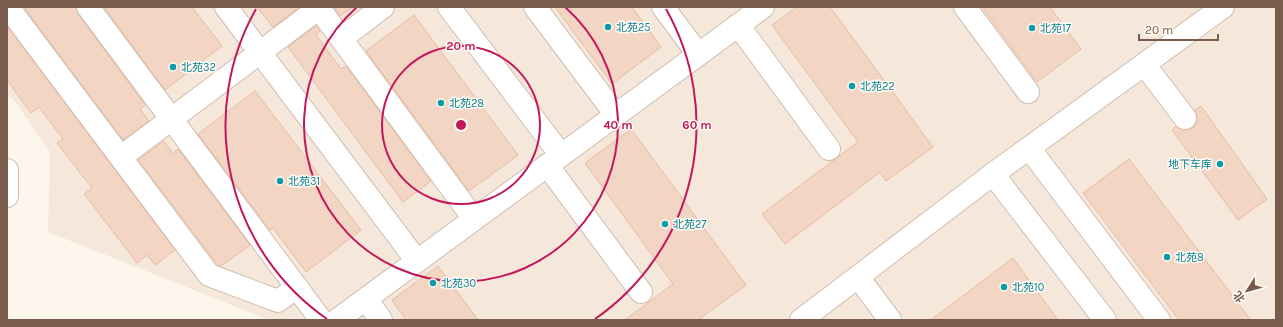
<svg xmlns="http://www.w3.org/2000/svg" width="1283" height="327" viewBox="0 0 1283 327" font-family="Karla,'Noto Sans SC',sans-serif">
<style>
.residential{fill:#f5e8da}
.building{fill:#f3d5c3;stroke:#e6bba3}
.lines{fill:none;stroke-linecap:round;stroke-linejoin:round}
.street-casing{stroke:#d1beb0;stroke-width:24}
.street{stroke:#fff;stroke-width:22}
.ring{fill:none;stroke:#c2185b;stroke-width:2}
.culture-dot{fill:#0f9aa8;stroke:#fffaf3;stroke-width:1.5}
.labels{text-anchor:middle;stroke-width:3;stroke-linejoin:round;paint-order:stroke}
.culture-label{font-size:11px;fill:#0d838f;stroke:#fffaf3;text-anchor:start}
.centre{fill:#c2185b;stroke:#fffaf3;stroke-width:2}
.ring-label{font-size:12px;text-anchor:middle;font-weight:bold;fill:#c2185b;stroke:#fffaf3;stroke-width:3;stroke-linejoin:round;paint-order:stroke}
</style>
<rect width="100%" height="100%" fill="#fdf6ec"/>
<!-- residential -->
<path class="residential" d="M7 7H1276V320H296L294 317 290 320H269L48 232 50 152 13 99 7 96Z"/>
<!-- building -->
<g class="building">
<path d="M27 7H76L78 14 145 105 140 109 149 121 123 140 25 9Z"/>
<path d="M104 7H192L222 46 165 90Z"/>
<path d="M257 7H300L273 27Z"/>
<path d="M334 7H353L340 16Z"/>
<path d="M555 7H632L661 47 612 84Z"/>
<path d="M797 7H830L933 147 886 181 880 172 785 244 762 214 858 142 772 25Z"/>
<path d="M982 7H1050L1081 49 1037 82Z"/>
<path d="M414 15 518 155 469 191 366 51Z"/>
<path d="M7 26 175 250 155 265 147 255 137 263 84 194 92 188 57 143 63 139 39 107 31 113 7 80Z"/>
<path d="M316 26 320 31 316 35 341 69 346 66 431 181 403 202 288 47Z"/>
<path d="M255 91 361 230 306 272 273 228 270 230 198 134Z"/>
<path d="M1201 106 1267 199 1238 220 1172 130 1176 126 1186 130 1193 128 1196 123 1197 117 1195 110Z"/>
<path d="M631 129 746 285 698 320H625L673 284 585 163Z"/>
<path d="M164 141 173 153 178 149 250 245 221 266 218 265 138 160Z"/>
<path d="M1129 159 1251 320H1179L1083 193Z"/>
<path d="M1013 258 1058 320H931Z"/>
<path d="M438 266 478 320H406L392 300Z"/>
</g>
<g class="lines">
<!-- street casing -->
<g class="street-casing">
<g id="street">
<path d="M8 7 209 275 278 301 297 287"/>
<path d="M88 7 321 320"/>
<path d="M226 7 417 261"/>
<path d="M318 7 474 219"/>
<path d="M449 7 561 155"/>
<path d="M535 7 616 115"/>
<path d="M663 7 698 54"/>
<path d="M965 7 1028 92"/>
<path d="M738 25 829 149"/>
<path d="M342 38 383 7"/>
<path d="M1144 64 1185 118"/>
<path d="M1029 148 1159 320"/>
<path d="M121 157 319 8"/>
<path d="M547 165 641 292"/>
<path d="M7 170V196"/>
<path d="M993 174 1105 320"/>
<path d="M858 277 890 320"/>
<path d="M366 299 381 320"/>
<path d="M337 320 763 7"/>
<path d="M801 320 993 174 1223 7"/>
</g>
</g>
<!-- street -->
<use href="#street" class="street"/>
</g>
<!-- distance rings -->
<g class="ring">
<circle cx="461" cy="125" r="79"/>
<path d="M565 7A157 157 0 1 1 357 7"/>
<path d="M327 319A236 236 0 0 1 256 9M666 9A236 236 0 0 1 595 319"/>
</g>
<!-- markers -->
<g class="culture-dot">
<circle cx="608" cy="27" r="4"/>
<circle cx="1032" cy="28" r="4"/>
<circle cx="173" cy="67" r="4"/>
<circle cx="852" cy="86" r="4"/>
<circle cx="441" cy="103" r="4"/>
<circle cx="1220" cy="164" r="4"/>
<circle cx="280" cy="181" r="4"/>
<circle cx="665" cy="224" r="4"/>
<circle cx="1167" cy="257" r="4"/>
<circle cx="433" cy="283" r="4"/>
<circle cx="1004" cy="287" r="4"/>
</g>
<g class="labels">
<!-- culture labels -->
<g class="culture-label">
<text x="616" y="31">北苑25</text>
<text x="1040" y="32">北苑17</text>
<text x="181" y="71">北苑32</text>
<text x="860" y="90">北苑22</text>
<text x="449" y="107">北苑28</text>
<text x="1212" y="168" text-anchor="end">地下车库</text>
<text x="288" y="185">北苑31</text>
<text x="673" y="228">北苑27</text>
<text x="1175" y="261">北苑8</text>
<text x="441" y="287">北苑30</text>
<text x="1012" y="291">北苑10</text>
</g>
</g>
<circle cx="461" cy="125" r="6" class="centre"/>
<g class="ring-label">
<text x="461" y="50">20 m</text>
<text x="618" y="129">40 m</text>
<text x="697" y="129">60 m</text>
</g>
<!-- border -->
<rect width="1283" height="327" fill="none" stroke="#7a5c4d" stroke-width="16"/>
<!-- north arrow -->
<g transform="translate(1247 291) rotate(233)" stroke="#fffaf3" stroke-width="3" paint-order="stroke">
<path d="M0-3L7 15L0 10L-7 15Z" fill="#7a5c4d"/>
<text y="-6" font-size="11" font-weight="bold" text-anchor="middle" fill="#7a5c4d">北</text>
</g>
<!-- scale -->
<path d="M1139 34v6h79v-6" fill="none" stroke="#7a5c4d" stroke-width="2"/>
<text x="1145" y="34" font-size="12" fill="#7a5c4d" stroke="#fffaf3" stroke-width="3" paint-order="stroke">20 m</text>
</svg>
